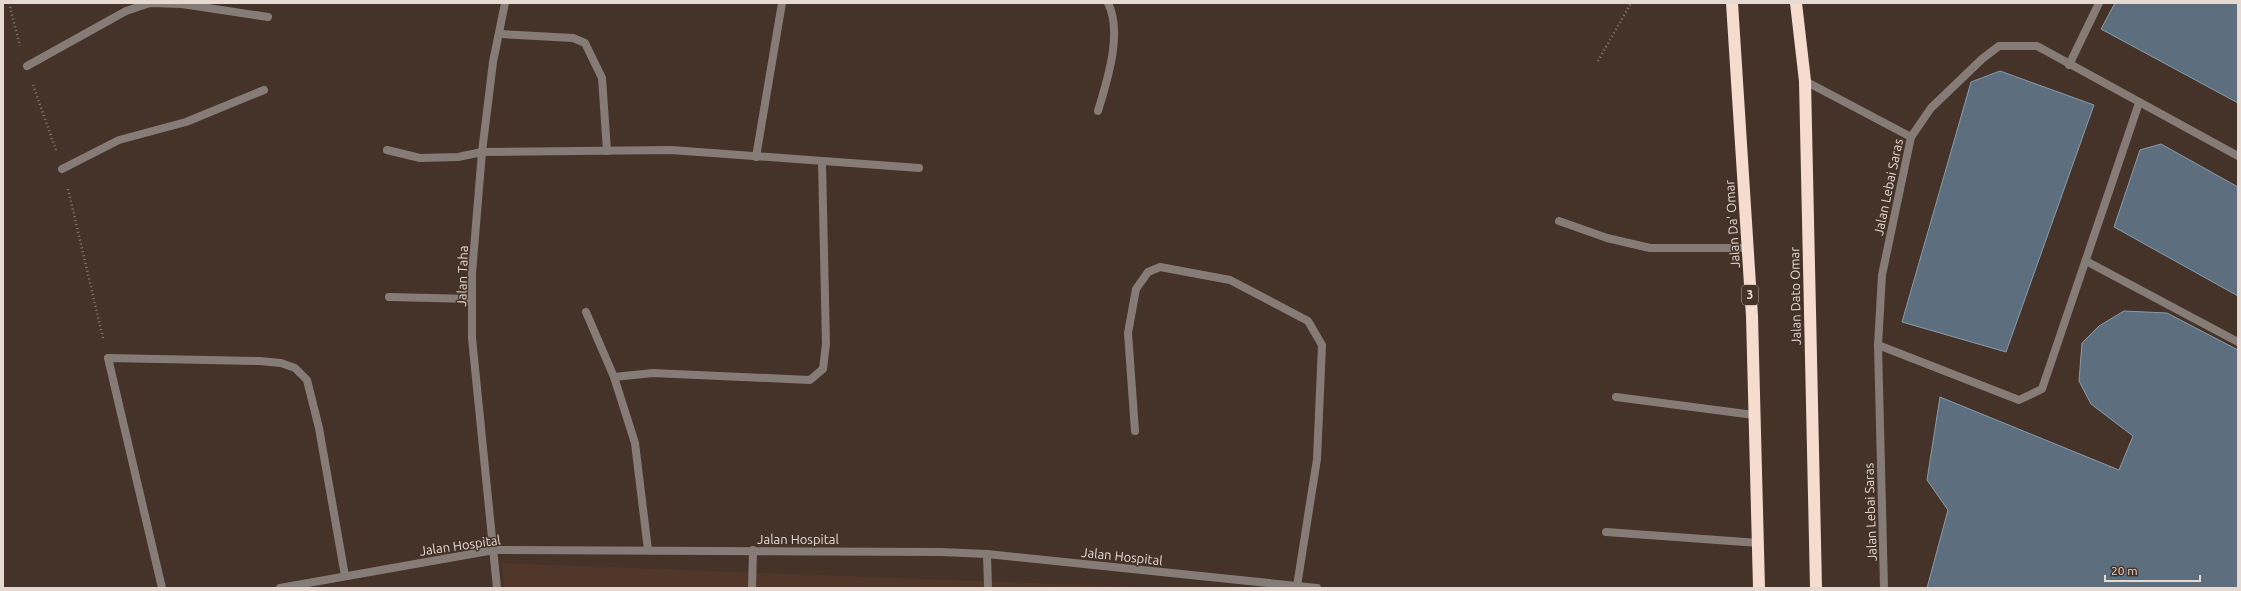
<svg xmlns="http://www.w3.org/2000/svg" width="2241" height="591" viewBox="0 0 2241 591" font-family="Ubuntu,sans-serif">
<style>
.built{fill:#51372a}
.building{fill:#5d6f7f;stroke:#889cac}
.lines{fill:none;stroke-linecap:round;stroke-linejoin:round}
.path{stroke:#897970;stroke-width:2.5;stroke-dasharray:1 3;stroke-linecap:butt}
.lane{stroke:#867c77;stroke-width:8}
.street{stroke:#867c77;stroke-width:8}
.highway{stroke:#f5dccf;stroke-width:12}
.labels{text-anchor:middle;stroke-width:3;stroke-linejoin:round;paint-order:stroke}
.shield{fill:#453228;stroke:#b5a79f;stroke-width:1}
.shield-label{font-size:12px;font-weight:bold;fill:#e5d9d2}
.street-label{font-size:13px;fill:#e5d9d2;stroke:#453228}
</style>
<rect width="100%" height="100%" fill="#453228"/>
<!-- built -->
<path class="built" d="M502 563 1160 588H1164H504Z"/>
<!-- building -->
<g class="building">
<path d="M2115 3H2238V103L2101 29Z"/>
<path d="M2000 71 2094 105 2006 352 1902 322 1971 82Z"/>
<path d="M2161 144 2238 187V296L2114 227 2140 150Z"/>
<path d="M2124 311 2167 313 2238 350V588H1927L1948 510 1927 480 1940 397 2119 470 2133 436 2091 404 2079 381 2082 343 2099 326Z"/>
</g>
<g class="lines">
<!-- path -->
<g class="path">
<path d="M9 3 20 46"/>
<path d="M1598 61 1631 3"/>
<path d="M33 85 56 150"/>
<path d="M68 189 103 338"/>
</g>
<!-- lane -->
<g class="lane">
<path d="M499 34 573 38 585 43 602 78 607 151"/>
<path d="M27 66 126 11 150 3 182 4 268 17"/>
<path d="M62 169 119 140 186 122 264 90"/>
<path d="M1559 221 1607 238 1650 248H1747"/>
<path d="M2086 261 2238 342"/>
<path d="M389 297 472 299"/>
<path d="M1878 345 2019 400 2042 389 2139 103"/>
<path d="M1616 397 1754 415"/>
<path d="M1135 431 1128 333 1136 289 1148 272 1160 267 1230 280 1308 321 1322 345 1317 459 1297 586"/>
<path d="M987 554 988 588"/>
<path d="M752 588 753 550"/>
</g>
<!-- street -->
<g class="street">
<path d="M2069 65 2099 3"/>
<path d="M1805 81 1911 137"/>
<path d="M1098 111C1107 81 1123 33 1108 3"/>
<path d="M387 150 420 158 458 157 482 152 671 150 919 168"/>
<path d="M756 157 782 3"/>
<path d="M586 312 614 377 653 373 810 380 823 369 826 344 822 162"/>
<path d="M614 377 635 443 648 550"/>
<path d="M1606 532 1759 543"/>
<path d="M162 588 108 358 259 361 281 363 295 368 307 380 319 428 345 576"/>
<path d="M280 588 494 550 941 552 987 554 1317 588"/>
<path d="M497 588 472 338V273L482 152 493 62 505 3"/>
<path d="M1884 588 1878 345 1882 275 1911 137 1931 108 1982 59 1999 46H2037L2238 156"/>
</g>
<!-- highway -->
<g class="highway">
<path d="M1732 3 1752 316 1759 588"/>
<path d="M1796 3 1805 81 1816 588"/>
</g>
</g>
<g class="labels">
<!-- shield labels -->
<rect class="shield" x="1742" y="285" width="16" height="20" rx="3"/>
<g class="shield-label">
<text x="1750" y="299">3</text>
</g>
<!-- street labels -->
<g class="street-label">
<text transform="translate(1888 187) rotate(-78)" y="5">Jalan Lebai Saras</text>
<text transform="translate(1732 224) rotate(-94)" y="5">Jalan Da' Omar</text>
<text transform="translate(462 276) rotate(-88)" y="5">Jalan Taha</text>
<text transform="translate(1795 296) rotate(-91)" y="5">Jalan Dato Omar</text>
<text transform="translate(1870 512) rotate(-92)" y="5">Jalan Lebai Saras</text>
<text x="798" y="544">Jalan Hospital</text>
<text transform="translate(460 545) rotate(-8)" y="5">Jalan Hospital</text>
<text transform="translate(1122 556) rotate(6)" y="5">Jalan Hospital</text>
</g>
</g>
<!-- border -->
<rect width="2241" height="591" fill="none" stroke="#e5d9d2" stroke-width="8"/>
<!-- scale -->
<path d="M2105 575v6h95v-6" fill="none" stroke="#e5d9d2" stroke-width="2"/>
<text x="2111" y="575" font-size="12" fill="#e5d9d2" stroke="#453228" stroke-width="3" paint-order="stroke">20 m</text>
</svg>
